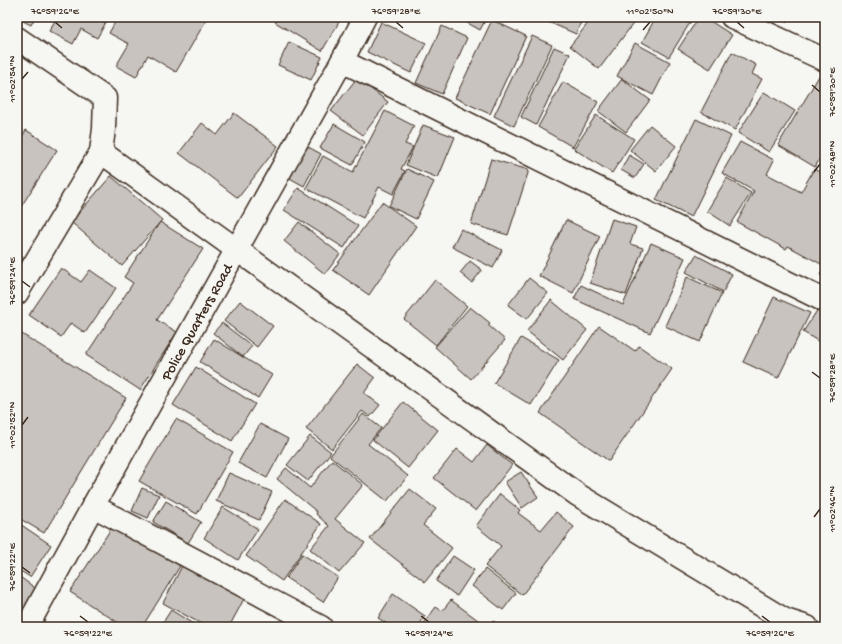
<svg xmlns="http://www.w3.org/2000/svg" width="842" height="644" viewBox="0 0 842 644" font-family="'Gochi Hand',sans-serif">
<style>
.building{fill:#c8c3be;stroke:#3b2a1e}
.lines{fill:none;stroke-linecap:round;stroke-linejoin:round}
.street-casing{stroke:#3b2a1e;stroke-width:25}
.secondary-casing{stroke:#3b2a1e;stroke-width:25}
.street{stroke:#f6f6f2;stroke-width:22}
.secondary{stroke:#f6f6f2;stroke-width:22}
.ticks{fill:none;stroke:#3b2a1e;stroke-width:1.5}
.labels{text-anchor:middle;stroke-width:3;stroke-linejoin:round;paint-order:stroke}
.street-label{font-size:15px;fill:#3b2a1e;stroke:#f6f6f2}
.neatline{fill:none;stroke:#3b2a1e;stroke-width:1.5}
.ticks-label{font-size:10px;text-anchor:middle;fill:#3b2a1e}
</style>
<rect width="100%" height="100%" fill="#f6f6f2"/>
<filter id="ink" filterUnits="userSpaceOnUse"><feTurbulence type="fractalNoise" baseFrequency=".025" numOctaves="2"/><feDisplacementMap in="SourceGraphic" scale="8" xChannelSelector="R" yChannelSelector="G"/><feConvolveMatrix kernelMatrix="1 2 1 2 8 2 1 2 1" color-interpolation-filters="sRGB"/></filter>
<g filter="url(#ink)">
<!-- building -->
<g class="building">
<path d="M17 17H35L31 25 17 18Z"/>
<path d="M57 17H109L97 38 81 29 73 44 49 31Z"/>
<path d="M118 17H208L176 72 148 55 136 77 116 66 129 44 109 33Z"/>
<path d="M278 17H342L322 51 275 22Z"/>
<path d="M457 17H487L480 30Z"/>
<path d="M540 17H583L576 34 539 18Z"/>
<path d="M593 17H638L599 69 570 46Z"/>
<path d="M656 17H684L691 21 669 57 642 42Z"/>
<path d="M699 17H704L732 35 710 69 678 49Z"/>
<path d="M777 17H789L786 22Z"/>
<path d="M492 20 526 36 490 114 455 98Z"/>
<path d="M381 22 426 43 411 73 367 52Z"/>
<path d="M442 26 467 38 442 94 416 83Z"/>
<path d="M532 36 552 45 514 126 494 116Z"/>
<path d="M289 42 322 57 311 80 278 65Z"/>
<path d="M635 43 670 62 653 95 617 76Z"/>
<path d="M554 47 570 54 536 125 521 117Z"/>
<path d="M732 52 756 65 752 74 762 79 735 130 701 112Z"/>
<path d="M819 76 825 79V150L815 167 778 145Z"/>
<path d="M357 78 388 102 363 135 331 111Z"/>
<path d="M622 79 650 100 626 132 598 111Z"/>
<path d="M563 82 598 102 573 147 538 127Z"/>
<path d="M764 92 795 111 769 152 738 133Z"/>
<path d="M385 111 414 126 405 144 413 147 401 169 405 171 393 194 379 187 363 218 306 188 323 156 353 172Z"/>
<path d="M234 113 278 146 238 198 179 153 202 123 217 135Z"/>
<path d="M596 115 634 139 612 173 574 149Z"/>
<path d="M696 119 731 136 691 217 656 200Z"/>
<path d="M334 124 365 142 352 165 320 148Z"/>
<path d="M423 125 455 137 438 178 406 165Z"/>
<path d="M650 125 676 146 656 171 630 150Z"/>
<path d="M26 130 57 150 17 213V145Z"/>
<path d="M740 142 774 160 767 174 801 192 814 169 825 175V256L821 264 788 246 786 249 737 222 754 191 722 173Z"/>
<path d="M303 144 321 154 304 186 286 176Z"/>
<path d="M629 155 644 164 635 178 621 170Z"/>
<path d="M491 159 529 170 508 235 471 224Z"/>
<path d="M407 169 434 182 416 219 389 206Z"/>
<path d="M111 176 162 220 122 266 71 222Z"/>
<path d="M727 178 751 193 730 226 707 211Z"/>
<path d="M298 188 358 226 344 248 284 210Z"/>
<path d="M382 202 416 226 369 295 333 270Z"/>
<path d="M612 219 636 227 630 244 643 248 626 295 590 283Z"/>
<path d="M566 220 600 236 573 293 539 276Z"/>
<path d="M160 222 203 249 157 320 177 332 140 390 86 355 133 283 124 277Z"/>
<path d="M299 222 340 254 325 274 284 241Z"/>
<path d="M461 229 502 250 493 268 452 247Z"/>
<path d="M651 243 685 258 650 333 574 299 581 285 623 305Z"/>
<path d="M17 253 28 259 17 278Z"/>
<path d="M696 255 732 274 723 292 686 272Z"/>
<path d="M470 261 482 270 472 283 460 273Z"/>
<path d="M825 266V277L820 275Z"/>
<path d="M61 268 81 282 90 270 116 288 85 333 71 323 61 337 29 315Z"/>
<path d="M687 277 722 293 700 342 665 326Z"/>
<path d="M529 278 548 293 527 319 508 305Z"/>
<path d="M435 280 467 306 436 345 404 319Z"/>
<path d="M774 297 810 313 778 378 743 362Z"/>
<path d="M551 300 587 330 563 360 527 331Z"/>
<path d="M240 301 273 326 257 347 224 321Z"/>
<path d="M822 303 825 305V336L821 343 803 332Z"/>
<path d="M470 307 490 323 488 325 505 340 471 379 435 347Z"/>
<path d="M222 323 252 346 243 357 213 333Z"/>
<path d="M599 326 635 351 639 346 672 369 609 461 540 413Z"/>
<path d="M20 333 126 398 44 533 17 517V339Z"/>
<path d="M521 338 559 360 531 405 494 383Z"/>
<path d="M214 339 272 375 258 398 200 362Z"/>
<path d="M357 364 375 378 364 393 380 405 370 417 362 411 332 449 306 429Z"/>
<path d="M196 367 255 404 232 441 173 405Z"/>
<path d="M403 402 438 430 408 468 373 440Z"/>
<path d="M363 414 381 428 368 444 408 476 387 501 330 456Z"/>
<path d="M176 419 233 452 197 514 139 481Z"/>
<path d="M260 424 288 439 267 478 238 463Z"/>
<path d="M310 436 331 452 308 481 287 465Z"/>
<path d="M487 445 512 465 476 511 434 478 457 449 474 462Z"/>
<path d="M332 460 363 485 335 519 365 543 339 573 310 549 329 526 316 514 317 512 277 479 286 468 310 488Z"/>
<path d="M521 472 538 497 522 508 505 482Z"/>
<path d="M229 473 272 492 259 520 216 501Z"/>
<path d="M142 488 159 495 148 518 132 511Z"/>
<path d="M410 489 436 509 423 525 452 548 425 582 370 539Z"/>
<path d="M500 494 520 510 518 513 541 530 556 512 574 527 522 595 485 566 501 546 476 526Z"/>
<path d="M285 499 321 524 282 581 246 556Z"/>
<path d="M166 501 201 522 188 543 153 522Z"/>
<path d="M223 507 258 529 238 560 204 538Z"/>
<path d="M17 522 51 545 30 577 17 569Z"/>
<path d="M114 524 180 566 142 627H125L70 592Z"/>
<path d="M302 554 338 577 323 602 286 578Z"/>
<path d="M453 556 474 570 457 596 436 581Z"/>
<path d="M183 564 245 597 229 627H207L163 603Z"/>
<path d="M485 569 516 593 503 610 472 586Z"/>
<path d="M17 575 38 590 17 619Z"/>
<path d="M393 594 425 616 418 627H392L378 618Z"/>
<path d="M451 600 486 626 485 627H421L436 607 442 611Z"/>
<path d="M171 610 198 627H160Z"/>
<path d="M289 620 299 627H285Z"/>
<path d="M493 621 502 627H489Z"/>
</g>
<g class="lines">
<!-- street casing -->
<g class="street-casing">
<g id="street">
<path d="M732 17 825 60"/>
<path d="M17 38 105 98 104 129 101 152 578 495 785 620 807 627"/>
<path d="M342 61 825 301"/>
<path d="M17 293 101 152"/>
<path d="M93 506 321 627"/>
</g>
</g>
<!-- secondary casing -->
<g class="secondary-casing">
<g id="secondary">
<path id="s1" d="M27 627 93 506 342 61 365 17"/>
</g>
</g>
<!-- street -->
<use href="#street" class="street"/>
<!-- secondary -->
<use href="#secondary" class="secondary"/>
</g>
</g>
<!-- ticks -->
<path class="ticks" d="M55 22 62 28M396 22 403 28M737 22 744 28M643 30 650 22M22 79 28 72M812 85 820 92M814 172 820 164M22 281 30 287M812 372 820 378M22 425 28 417M814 517 820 509M22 567 30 573M80 616 88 622M421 616 429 622M762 616 770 622"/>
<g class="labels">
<!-- street labels -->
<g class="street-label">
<text dy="5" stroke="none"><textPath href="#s1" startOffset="349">Police Quarters Road</textPath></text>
</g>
</g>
<!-- margin -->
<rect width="842" height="644" fill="none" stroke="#f6f6f2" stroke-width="44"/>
<rect x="22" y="22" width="798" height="600" class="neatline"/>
<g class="ticks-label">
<text x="55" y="14">76°59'26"E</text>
<text x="396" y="14">76°59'28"E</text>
<text x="650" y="14">11°02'50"N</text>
<text x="737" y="14">76°59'30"E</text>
<text transform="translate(11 79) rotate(-90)" y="4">11°02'54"N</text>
<text transform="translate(831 92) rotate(-90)" y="4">76°59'30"E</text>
<text transform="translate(831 164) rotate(-90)" y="4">11°02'48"N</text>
<text transform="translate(11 281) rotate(-90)" y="4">76°59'24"E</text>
<text transform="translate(831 378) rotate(-90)" y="4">76°59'28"E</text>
<text transform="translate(11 425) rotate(-90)" y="4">11°02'52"N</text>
<text transform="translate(831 509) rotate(-90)" y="4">11°02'46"N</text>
<text transform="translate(11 567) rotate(-90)" y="4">76°59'22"E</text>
<text x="88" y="636">76°59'22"E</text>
<text x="429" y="636">76°59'24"E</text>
<text x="770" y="636">76°59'26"E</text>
</g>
</svg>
